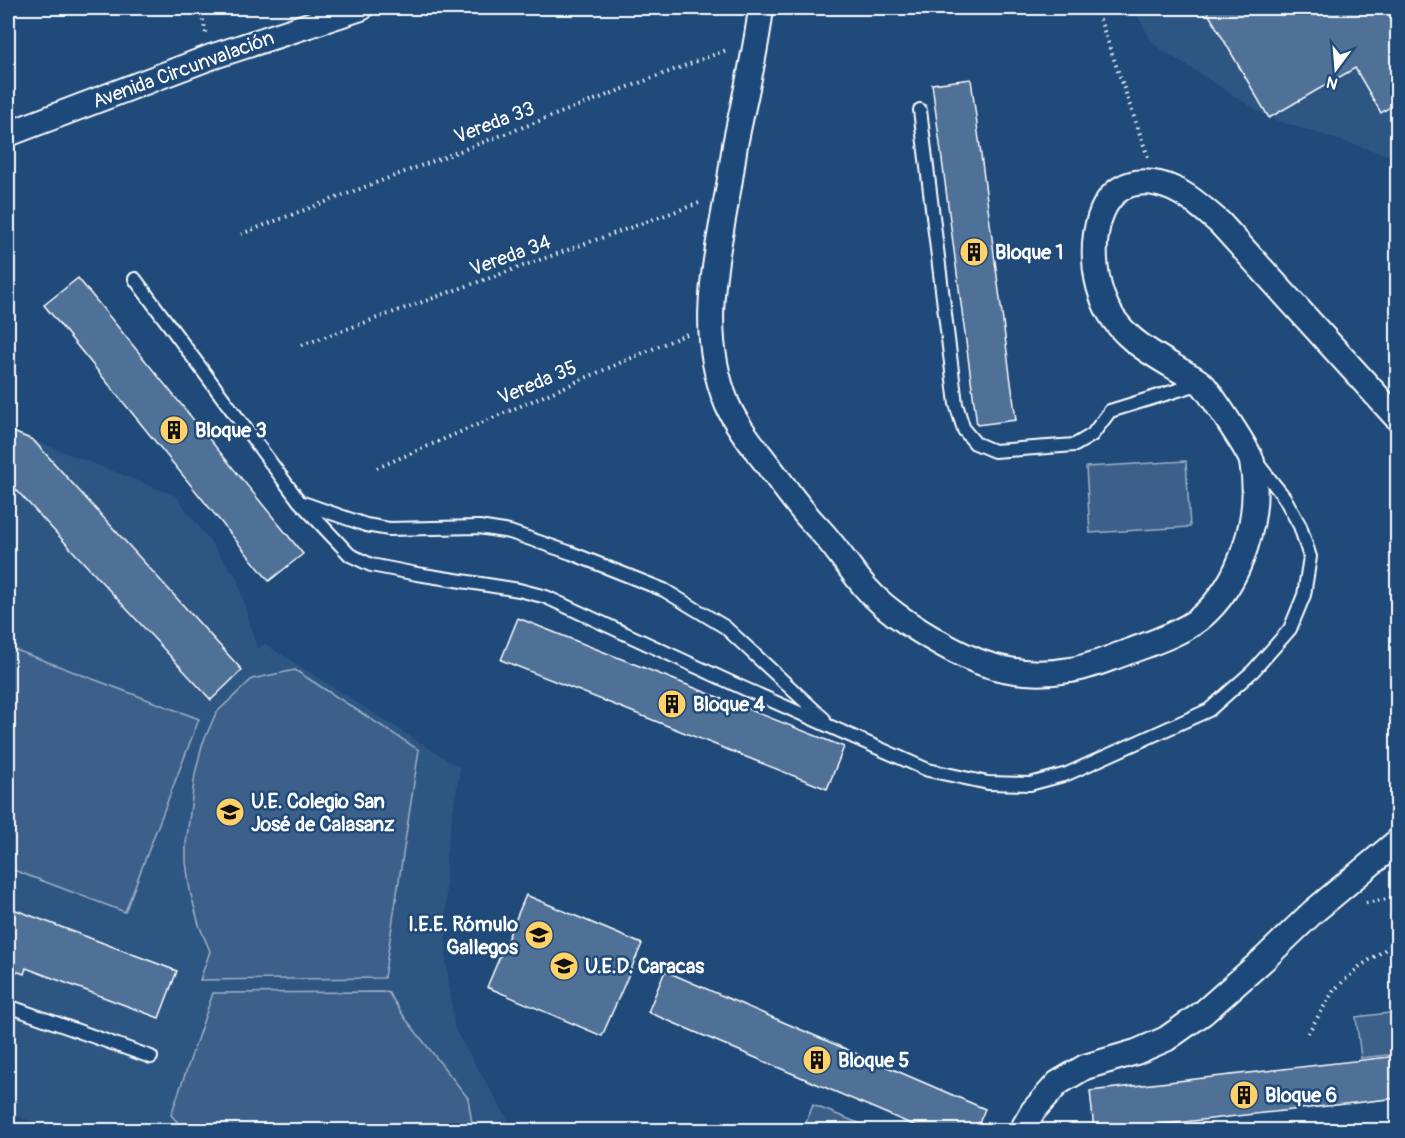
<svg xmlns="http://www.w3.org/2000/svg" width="1405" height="1138" viewBox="0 0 1405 1138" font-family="Pangolin,sans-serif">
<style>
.built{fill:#2e5683}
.green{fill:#3c618b;stroke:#9eb0c5;stroke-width:1.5}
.building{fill:#507197;stroke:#fff;stroke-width:1.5}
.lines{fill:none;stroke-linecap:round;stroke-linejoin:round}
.lane-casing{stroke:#fff;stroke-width:16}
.street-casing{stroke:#fff;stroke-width:28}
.path{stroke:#fff;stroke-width:4;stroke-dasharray:1.5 4.5;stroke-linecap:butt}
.lane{stroke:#1f4a7a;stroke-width:12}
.street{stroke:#1f4a7a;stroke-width:24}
.labels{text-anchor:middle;stroke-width:5;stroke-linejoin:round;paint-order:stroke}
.street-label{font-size:20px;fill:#fff;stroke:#1f4a7a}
.poi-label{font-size:20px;font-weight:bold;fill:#fff;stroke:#1f4a7a;text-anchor:start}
</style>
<rect width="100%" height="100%" fill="#1f4a7a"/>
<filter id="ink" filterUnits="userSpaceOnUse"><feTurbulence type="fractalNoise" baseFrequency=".0167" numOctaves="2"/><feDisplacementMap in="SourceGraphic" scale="12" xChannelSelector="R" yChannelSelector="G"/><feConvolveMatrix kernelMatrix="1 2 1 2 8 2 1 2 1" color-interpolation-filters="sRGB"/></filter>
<g filter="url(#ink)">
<!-- built -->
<g class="built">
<path d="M1133 8H1397V158L1269 118 1154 45Z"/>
<path d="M8 430 176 496 237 578 257 649 265 644 460 768 446 856V961L455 1030 514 1130H55L8 1113Z"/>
</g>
<!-- green -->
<g class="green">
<path d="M1186 461 1190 527 1090 533 1086 467Z"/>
<path d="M8 647 199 719 125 912 8 868Z"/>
<path d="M295 670 419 750 384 978 200 980 210 951 199 925 190 891 186 862V844L195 774 202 745 216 713 252 679Z"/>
<path d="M388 992 405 1018 468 1098 473 1130H185L171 1115 213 993Z"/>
<path d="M1397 1012V1054L1361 1058 1356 1017Z"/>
<path d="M813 1105 876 1130H803Z"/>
</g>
<!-- building -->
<g class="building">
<path d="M1205 8H1398V118L1390 107 1381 113 1355 68 1269 118Z"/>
<path d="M971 79 1016 420 977 425 932 84Z"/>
<path d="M78 278 303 554 269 581 44 305Z"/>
<path d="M8 430 33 440 242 670 211 700 8 481Z"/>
<path d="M518 618 844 747 827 789 501 660Z"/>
<path d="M526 895 642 944 602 1036 487 987Z"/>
<path d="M8 907 177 971 159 1018 26 968 24 974 8 968Z"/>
<path d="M665 971 985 1109 976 1130H925L648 1012Z"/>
<path d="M1398 1056V1098L1113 1130H1094L1090 1091Z"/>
</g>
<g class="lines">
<!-- lane casing -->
<g class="lane-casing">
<g id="lane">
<path d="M920 110 956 404 964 430 975 443 994 451 1075 445 1092 435 1110 411 1201 383"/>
<path d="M135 279 299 501 350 555 371 565 417 574 519 590 546 597 734 684 928 770 988 783 1030 784 1067 774 1209 710 1253 671 1290 629 1304 595 1310 557 1300 526 1284 497 1257 463"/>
<path d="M303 503 366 525 389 529 479 527 510 532 571 553 664 590 725 627 824 719"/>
<path d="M8 1006 151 1057"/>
</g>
</g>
<!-- street casing -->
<g class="street-casing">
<g id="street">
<path d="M761 8C756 54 744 99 735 145 732 164 730 183 726 202 714 271 699 335 727 404 738 429 757 450 773 472 789 493 800 510 819 529 836 547 849 568 865 587 877 601 894 614 909 624 961 658 1006 681 1070 670 1088 668 1107 659 1125 653 1146 645 1182 633 1199 619 1242 584 1262 514 1252 462 1250 452 1212 396 1204 386 1197 378 1185 374 1176 368 1145 350 1114 332 1102 296 1086 252 1093 169 1159 184 1184 190 1201 207 1220 223L1398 419"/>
<path d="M8 134 211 57 361 8"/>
<path d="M1022 1130 1033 1111 1058 1083 1085 1067 1136 1052 1166 1039 1203 1013 1263 960 1313 912 1398 841"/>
</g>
</g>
<!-- path -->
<g class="path">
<path d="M200 8 206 33"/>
<path d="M1096 8 1148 157"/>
<path d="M241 234 729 49"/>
<path d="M302 345 699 203"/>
<path d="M377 468 687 334"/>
<path d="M1366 903 1398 897"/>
<path d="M1308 1033 1334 990 1359 967 1398 941"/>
</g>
<!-- lane -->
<use href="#lane" class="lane"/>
<!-- street -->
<use href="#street" class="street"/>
</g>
</g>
<!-- icons -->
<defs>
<g id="building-disc" transform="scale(1.5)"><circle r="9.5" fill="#ffd166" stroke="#1f4a7a"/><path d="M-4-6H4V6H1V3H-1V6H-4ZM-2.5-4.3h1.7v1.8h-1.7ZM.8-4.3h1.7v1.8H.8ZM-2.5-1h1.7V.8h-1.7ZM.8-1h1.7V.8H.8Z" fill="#111"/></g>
<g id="school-disc" transform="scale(1.5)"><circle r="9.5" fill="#ffd166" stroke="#1f4a7a"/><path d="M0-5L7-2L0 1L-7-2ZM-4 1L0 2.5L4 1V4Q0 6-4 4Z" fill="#111"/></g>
</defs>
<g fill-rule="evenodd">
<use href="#building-disc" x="974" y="252"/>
<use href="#building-disc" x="174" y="430"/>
<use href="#building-disc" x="672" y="704"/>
<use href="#school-disc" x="230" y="812"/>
<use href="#school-disc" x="539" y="935"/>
<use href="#school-disc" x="564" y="966"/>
<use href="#building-disc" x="817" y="1060"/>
<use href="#building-disc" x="1244" y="1095"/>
</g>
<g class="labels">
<!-- street labels -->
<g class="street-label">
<text transform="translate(183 69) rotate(-20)" y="7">Avenida Circunvalación</text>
<text transform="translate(494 122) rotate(-21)" y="7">Vereda 33</text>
<text transform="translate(510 255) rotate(-20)" y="7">Vereda 34</text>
<text transform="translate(537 382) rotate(-23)" y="7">Vereda 35</text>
</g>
<!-- poi labels -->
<g class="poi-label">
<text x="995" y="259">Bloque 1</text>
<text x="195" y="437">Bloque 3</text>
<text x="693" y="711">Bloque 4</text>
<text x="251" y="808">U.E. Colegio San<tspan x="251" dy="23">José de Calasanz</tspan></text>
<text x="518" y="931" text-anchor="end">I.E.E. Rómulo<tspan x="518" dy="23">Gallegos</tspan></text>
<text x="585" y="973">U.E.D. Caracas</text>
<text x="838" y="1067">Bloque 5</text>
<text x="1265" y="1102">Bloque 6</text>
</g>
</g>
<!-- margin -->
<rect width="1405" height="1138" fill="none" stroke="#1f4a7a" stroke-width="30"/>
<rect x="15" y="15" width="1375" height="1108" fill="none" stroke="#fff" stroke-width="2" filter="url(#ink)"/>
<!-- north arrow -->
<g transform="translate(1336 69) rotate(196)" stroke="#1f4a7a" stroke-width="4.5" paint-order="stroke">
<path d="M0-4.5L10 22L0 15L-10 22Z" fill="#ffffff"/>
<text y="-9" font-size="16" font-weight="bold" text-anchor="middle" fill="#ffffff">N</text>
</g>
</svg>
